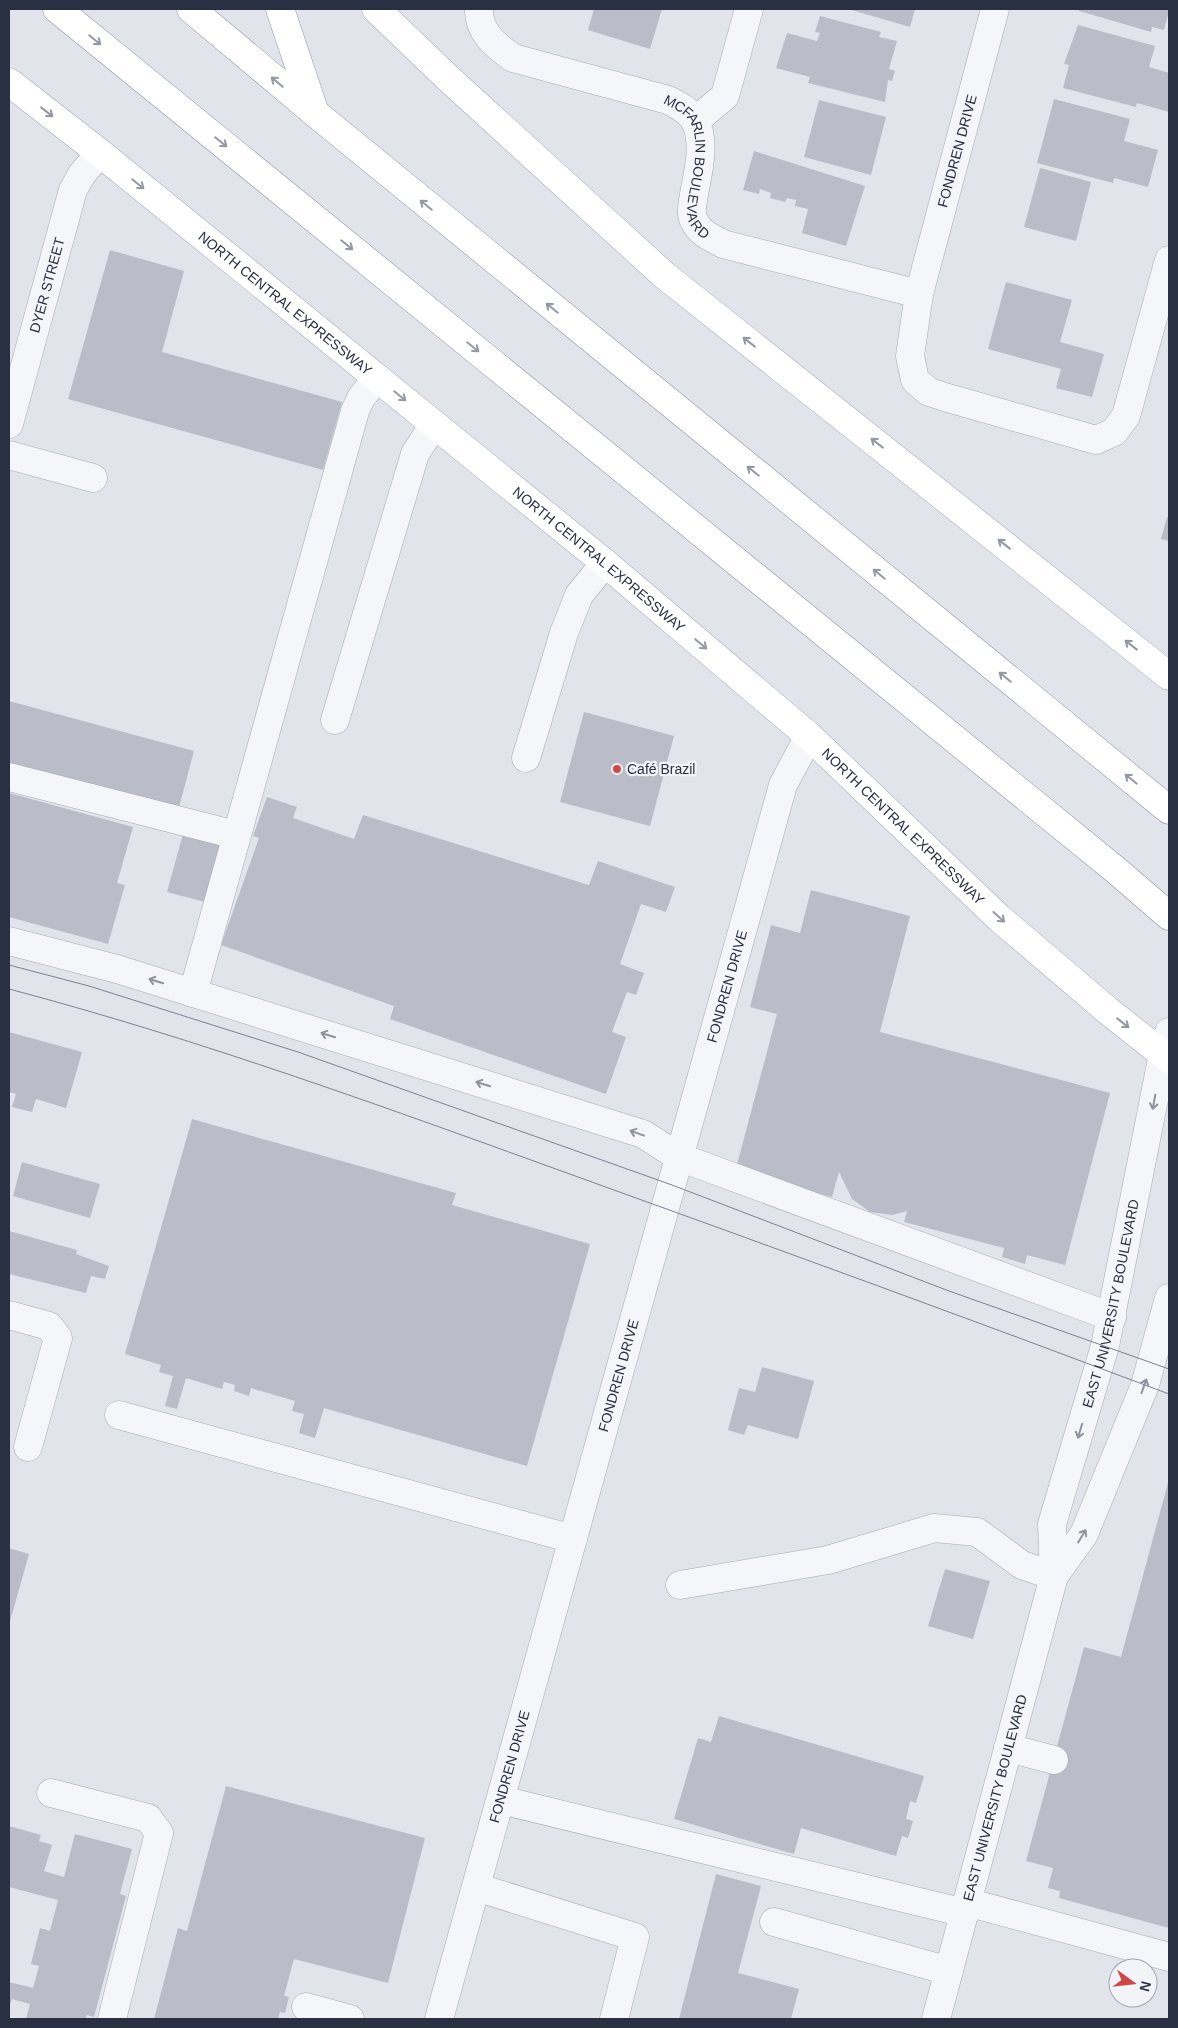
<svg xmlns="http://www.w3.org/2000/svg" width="1178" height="2028" viewBox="0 0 1178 2028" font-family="Arial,sans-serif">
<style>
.building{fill:#babdc8}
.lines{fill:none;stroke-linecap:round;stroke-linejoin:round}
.minor-casing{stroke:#a7aab5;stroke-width:29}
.major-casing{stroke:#a2a7b7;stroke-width:29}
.highway-casing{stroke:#8a90a2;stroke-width:29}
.minor{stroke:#f5f6f9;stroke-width:28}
.major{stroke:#fff;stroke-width:28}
.highway{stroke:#fff;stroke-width:28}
.tram{stroke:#7c8195;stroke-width:1}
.oneway{stroke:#9498a1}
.oneway2{stroke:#90939e}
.poi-dot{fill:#cf4848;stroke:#f2f4f8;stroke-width:2}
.labels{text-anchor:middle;stroke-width:4.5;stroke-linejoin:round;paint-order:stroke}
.street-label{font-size:14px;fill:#2a3043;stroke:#f2f4f8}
.poi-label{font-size:14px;fill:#2a3043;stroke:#f2f4f8;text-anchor:start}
</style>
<rect width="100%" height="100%" fill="#e2e4eb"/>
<!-- building -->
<g class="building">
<path d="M594 9H662L650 49 588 30Z"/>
<path d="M848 9H915L910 27Z"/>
<path d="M1080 9H1169V11L1164 30 1152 27 1151 32 1079 11Z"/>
<path d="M820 16 881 32 879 37 897 41 889 69 895 71 892 81 888 80 885 102 808 83 810 77 776 68 787 33 817 41 820 33 815 32Z"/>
<path d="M1078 25 1155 46 1149 67 1169 73V112L1137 103 1136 107 1063 88 1069 65 1064 64Z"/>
<path d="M1054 99 1130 119 1124 141 1158 150 1148 187 1114 178 1113 183 1037 163Z"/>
<path d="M819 100 886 117 871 175 804 157Z"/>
<path d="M754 151 865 186 846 246 802 233 808 209 795 206 796 200 787 198 785 202 770 198 771 193 760 189 759 194 743 190Z"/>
<path d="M1040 168 1091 182 1076 241 1024 227Z"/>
<path d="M110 250 184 271 162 352 342 402 323 470 68 399Z"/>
<path d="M1006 282 1072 300 1060 342 1104 354 1092 397 1056 388 1061 369 988 349Z"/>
<path d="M1167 517 1169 518V541L1161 539Z"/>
<path d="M9 701 194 751 178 811 9 765Z"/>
<path d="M584 712 674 736 650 826 560 802Z"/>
<path d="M9 793 133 827 117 883 125 885 108 944 9 917Z"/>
<path d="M267 797 297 807 293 818 354 839 363 815 589 885 598 861 675 887 666 912 641 904 620 964 644 973 636 995 627 992 612 1032 626 1037 606 1094 390 1019 394 1006 221 945 259 838 253 836Z"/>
<path d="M183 834 223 837 205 902 167 892Z"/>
<path d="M811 890 910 916 880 1032 1110 1093 1065 1265 1027 1255 1025 1264 1002 1257 1004 1248 904 1222 907 1211 892 1215 870 1212 852 1199 839 1172 832 1197 735 1172 777 1014 750 1007 771 925 800 933Z"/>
<path d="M9 1032 82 1052 66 1108 36 1099 32 1112 12 1107 16 1094 9 1092Z"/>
<path d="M192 1119 456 1193 452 1205 590 1244 527 1466 324 1408 315 1438 299 1433 304 1414 292 1411 295 1401 251 1388 249 1396 234 1391 235 1385 224 1382 222 1389 186 1378 177 1409 165 1406 173 1376 159 1372 161 1365 125 1354Z"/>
<path d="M22 1162 100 1184 90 1218 13 1196Z"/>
<path d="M9 1231 77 1250 76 1254 109 1266 105 1279 91 1276 86 1293 9 1274Z"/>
<path d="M762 1367 814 1381 798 1439 748 1425 744 1435 728 1430 739 1388 755 1392Z"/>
<path d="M1169 1479V1928L1059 1898 1060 1891 1048 1888 1053 1868 1026 1861 1084 1647 1121 1657Z"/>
<path d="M9 1548 29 1554 9 1625Z"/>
<path d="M945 1569 990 1581 973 1639 928 1626Z"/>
<path d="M719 1716 924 1776 916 1803 910 1801 906 1819 913 1821 908 1838 902 1836 896 1856 801 1828 794 1854 674 1819 698 1738 711 1742Z"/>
<path d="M226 1786 425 1838 388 1983 294 1959 284 1996 289 1997 285 2013 280 2012 278 2019H154L178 1928 187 1931Z"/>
<path d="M9 1826 41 1835 39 1841 52 1845 44 1871 64 1877 75 1834 132 1849 120 1894 126 1896 94 2017 87 2015 85 2019H26L30 2004 12 1999 9 2008V1982L33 1988 39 1966 31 1964 40 1928 50 1931 58 1900 9 1887Z"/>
<path d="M716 1874 761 1886 738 1973 799 1989 791 2019H679Z"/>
</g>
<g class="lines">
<!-- minor casing -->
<g class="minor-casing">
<g id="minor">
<path id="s1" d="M479 9C478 32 496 46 513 58L668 100C678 105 690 111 695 121 706 142 698 173 694 194 693 201 690 214 694 221 700 233 712 238 723 244L919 294"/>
<path d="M995 9 919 294 910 356 915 380 929 392 948 398 1096 440 1114 432 1126 416 1169 260"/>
<path d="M695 121 725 96 749 9"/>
<path id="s2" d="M9 424 73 190 82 174 100 153"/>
<path d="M9 455 93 478"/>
<path d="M335 720 415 454 434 424"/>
<path d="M526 758 564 633 579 595 605 563"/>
<path d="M9 777 236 835"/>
<path d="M9 941 117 969 643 1134 679 1157 1112 1317"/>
<path d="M193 993 355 411 361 398 377 378"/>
<path d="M9 1315 49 1326 58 1338 28 1447"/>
<path d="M119 1415 573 1539"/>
<path d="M1054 1576 1084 1534 1145 1385 1169 1298"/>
<path d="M680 1585 828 1560 934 1528 977 1532 1022 1565 1054 1576"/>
<path d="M1008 1748 1054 1760"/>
<path d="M51 1793 148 1818 159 1833 112 2019"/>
<path d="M501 1800 965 1913"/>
<path d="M476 1887 635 1937 614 2019"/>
<path d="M967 1902 1169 1957"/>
<path d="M774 1922 949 1971"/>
<path d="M306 2007 350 2019"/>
<path id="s3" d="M439 2019 783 785 809 736"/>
<path id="s4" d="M936 2019 1054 1576 1052 1524 1105 1346 1163 1054 1169 1032"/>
</g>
</g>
<!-- major casing -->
<g class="major-casing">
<g id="major">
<path d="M376 9 449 79 664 275 1169 676"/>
<path id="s5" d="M9 82 100 153 605 563 809 736 999 918 1107 1010 1169 1059"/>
</g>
</g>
<!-- highway casing -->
<g class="highway-casing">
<g id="highway">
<path d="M57 9 1117 871 1169 916"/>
<path d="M191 9 315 113 1169 810"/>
<path d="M280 9 315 113"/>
</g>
</g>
<!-- minor -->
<use href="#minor" class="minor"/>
<!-- major -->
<use href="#major" class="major"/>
<!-- highway -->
<use href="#highway" class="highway"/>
<!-- tram -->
<g class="tram">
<path d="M9 965 89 986 298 1052 672 1185 949 1291 1169 1369"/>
<path d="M9 989C202 1040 390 1109 578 1177 775 1248 973 1320 1169 1394"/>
</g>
</g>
<!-- one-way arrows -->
<defs><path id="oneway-shaft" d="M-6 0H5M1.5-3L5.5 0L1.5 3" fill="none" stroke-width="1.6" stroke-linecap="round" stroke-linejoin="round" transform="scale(1.25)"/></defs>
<g class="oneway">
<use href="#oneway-shaft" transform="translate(95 40) rotate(39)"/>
<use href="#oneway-shaft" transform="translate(277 82) rotate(-140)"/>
<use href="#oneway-shaft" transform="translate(47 112) rotate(38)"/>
<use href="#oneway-shaft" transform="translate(221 142) rotate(39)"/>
<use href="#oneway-shaft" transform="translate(138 184) rotate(39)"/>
<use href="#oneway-shaft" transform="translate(426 205) rotate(-141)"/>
<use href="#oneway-shaft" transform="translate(347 245) rotate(39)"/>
<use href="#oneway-shaft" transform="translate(552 308) rotate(-141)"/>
<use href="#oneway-shaft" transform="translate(749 342) rotate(-142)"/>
<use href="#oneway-shaft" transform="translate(473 347) rotate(39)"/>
<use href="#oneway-shaft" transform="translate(400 396) rotate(39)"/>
<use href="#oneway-shaft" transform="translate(877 443) rotate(-142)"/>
<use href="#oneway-shaft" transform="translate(753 471) rotate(-141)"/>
<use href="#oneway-shaft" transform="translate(1004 544) rotate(-142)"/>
<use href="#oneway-shaft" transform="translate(879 574) rotate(-141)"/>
<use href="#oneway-shaft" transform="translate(701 644) rotate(40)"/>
<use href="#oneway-shaft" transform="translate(1131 645) rotate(-142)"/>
<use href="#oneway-shaft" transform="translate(1005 677) rotate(-141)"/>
<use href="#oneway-shaft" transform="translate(1131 779) rotate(-141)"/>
<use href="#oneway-shaft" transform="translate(999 917) rotate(42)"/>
<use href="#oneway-shaft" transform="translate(1123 1023) rotate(38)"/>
</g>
<g class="oneway2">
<use href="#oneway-shaft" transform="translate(156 981) rotate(-163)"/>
<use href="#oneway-shaft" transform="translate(328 1035) rotate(-163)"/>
<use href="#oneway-shaft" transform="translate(483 1084) rotate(-163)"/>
<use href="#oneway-shaft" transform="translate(1154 1102) rotate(100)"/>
<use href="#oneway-shaft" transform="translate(637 1133) rotate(-160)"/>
<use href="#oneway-shaft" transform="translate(1144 1386) rotate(-70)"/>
<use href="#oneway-shaft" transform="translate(1080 1431) rotate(107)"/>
<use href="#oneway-shaft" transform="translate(1082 1536) rotate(-59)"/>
</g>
<!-- markers -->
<circle class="poi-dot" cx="617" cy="769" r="5"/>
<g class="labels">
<!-- street labels -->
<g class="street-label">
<text transform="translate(957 151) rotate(-75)" y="5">FONDREN DRIVE</text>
<text dy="5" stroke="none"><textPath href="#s1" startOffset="300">MCFARLIN BOULEVARD</textPath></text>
<text dy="5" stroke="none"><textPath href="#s2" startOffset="144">DYER STREET</textPath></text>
<text dy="5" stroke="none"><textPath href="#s5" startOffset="354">NORTH CENTRAL EXPRESSWAY</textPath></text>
<text dy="5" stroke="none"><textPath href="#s5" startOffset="759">NORTH CENTRAL EXPRESSWAY</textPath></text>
<text dy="5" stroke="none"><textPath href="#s5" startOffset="1164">NORTH CENTRAL EXPRESSWAY</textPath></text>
<text dy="5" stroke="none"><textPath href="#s3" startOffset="1072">FONDREN DRIVE</textPath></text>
<text dy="5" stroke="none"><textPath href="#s4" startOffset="739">EAST UNIVERSITY BOULEVARD</textPath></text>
<text dy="5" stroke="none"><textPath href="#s3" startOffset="668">FONDREN DRIVE</textPath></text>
<text dy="5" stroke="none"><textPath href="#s3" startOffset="262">FONDREN DRIVE</textPath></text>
<text dy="5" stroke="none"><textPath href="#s4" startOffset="229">EAST UNIVERSITY BOULEVARD</textPath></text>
</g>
<!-- poi labels -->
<g class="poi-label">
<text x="627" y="774">Café Brazil</text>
</g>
</g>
<!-- border -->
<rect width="1178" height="2028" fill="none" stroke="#2a3043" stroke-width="20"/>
<!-- north arrow -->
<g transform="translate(1133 1983) rotate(105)"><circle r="24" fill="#f2f4f8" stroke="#a2a6b0"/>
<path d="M0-4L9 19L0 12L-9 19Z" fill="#cf4848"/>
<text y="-8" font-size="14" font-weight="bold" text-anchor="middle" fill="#2a3043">N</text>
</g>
</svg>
